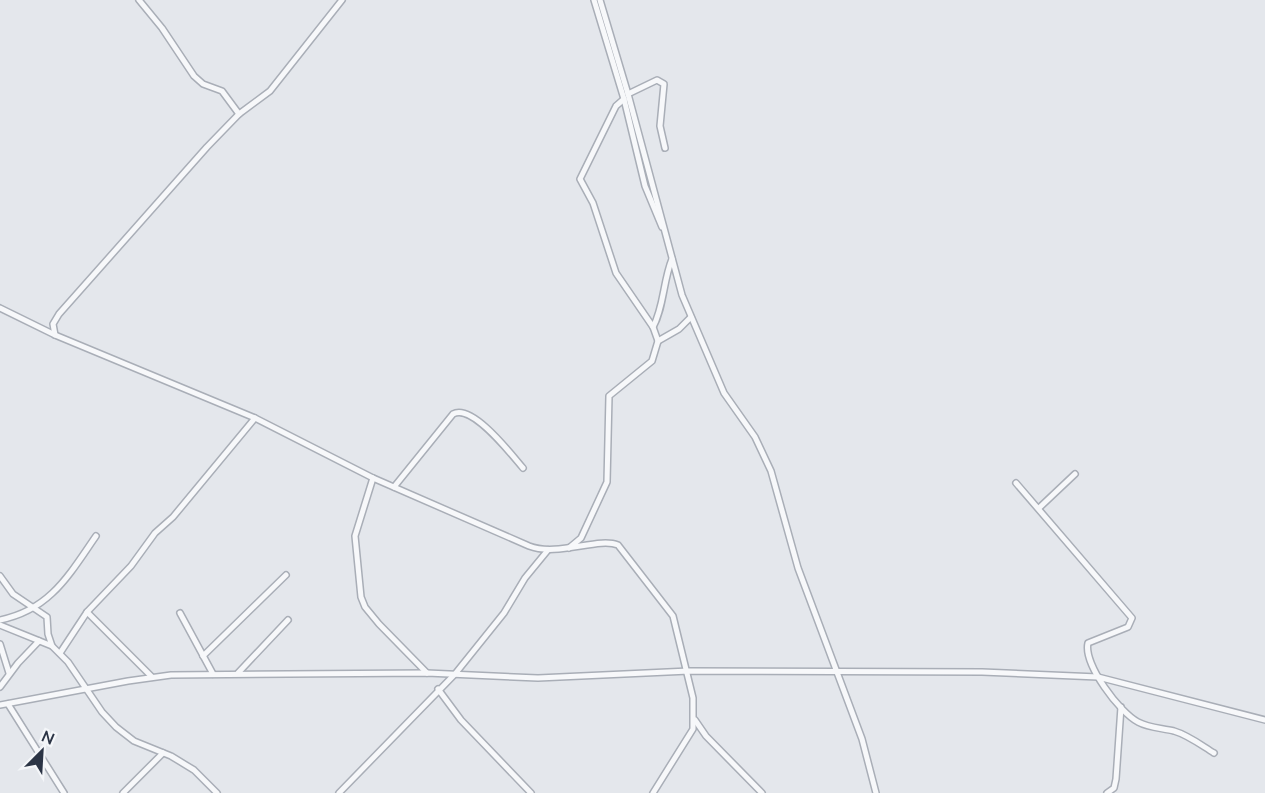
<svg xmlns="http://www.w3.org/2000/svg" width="1265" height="793" viewBox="0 0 1265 793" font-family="Mulish,sans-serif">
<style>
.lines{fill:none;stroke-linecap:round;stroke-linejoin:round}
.minor-casing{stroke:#a9aeb7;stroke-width:8}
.minor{stroke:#f7f8fa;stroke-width:5}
</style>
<rect width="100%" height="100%" fill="#e4e7ec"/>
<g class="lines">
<!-- minor casing -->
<g class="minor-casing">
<g id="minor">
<path d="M139 0 162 28 194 76 203 84 222 91 239 114"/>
<path d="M594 0 624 99 645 186 662 227"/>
<path d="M600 0 628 94 682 295 724 393 755 437 771 471 798 568 862 739 876 793"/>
<path d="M628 94 657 80 664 84 660 126 665 148"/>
<path d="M0 308 55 335 255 418 373 478 529 546C557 557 598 537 618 545L673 616 693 698V729L653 793"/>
<path d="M653 327C664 307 663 281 672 259"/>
<path d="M55 335 53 324 59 314 207 147 239 114 270 91 342 0"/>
<path d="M658 341 679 329 691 317"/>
<path d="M373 478 355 536 361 597 365 607 379 624 427 673"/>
<path d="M1016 483 1132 618 1128 627 1088 643C1083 664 1120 713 1138 722 1149 728 1162 728 1174 731 1188 735 1201 745 1214 753"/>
<path d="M394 487 453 414C472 403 511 454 523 468"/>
<path d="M1039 508 1075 474"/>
<path d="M569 548 581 538 607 482 609 396 652 361 658 341 653 327 616 273 593 203 580 179 616 106 624 99"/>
<path d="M0 576 13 594 47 617 48 634 52 646"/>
<path d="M87 612 152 677"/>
<path d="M180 613 213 674"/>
<path d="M0 620C50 610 69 575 96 536"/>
<path d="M0 625 52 646 68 662 102 712 116 727 134 741 171 756 194 770 217 793"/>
<path d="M0 644 9 673"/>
<path d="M60 653 87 612 131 566 155 533 173 517 255 418"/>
<path d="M203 656 286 575"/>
<path d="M238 673 288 620"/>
<path d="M0 687 18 663 39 641"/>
<path d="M438 689 461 720 531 793"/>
<path d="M8 704 64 793"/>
<path d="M0 705 128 681 171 675 427 673 538 678 689 671 982 672 1098 677 1265 720"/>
<path d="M695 720 706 736 762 793"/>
<path d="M123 793 163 753"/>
<path d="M339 793 455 674 504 613 525 578 548 550"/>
<path d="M1107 793 1114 788 1116 779 1121 707"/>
</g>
</g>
<!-- minor -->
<use href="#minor" class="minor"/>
</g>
<!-- north arrow -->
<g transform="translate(42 751) rotate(24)" stroke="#f4f6f9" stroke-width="4.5" paint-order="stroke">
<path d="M0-4.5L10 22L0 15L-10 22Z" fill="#2b3445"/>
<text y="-9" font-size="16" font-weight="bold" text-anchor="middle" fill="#2b3445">N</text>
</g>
</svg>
